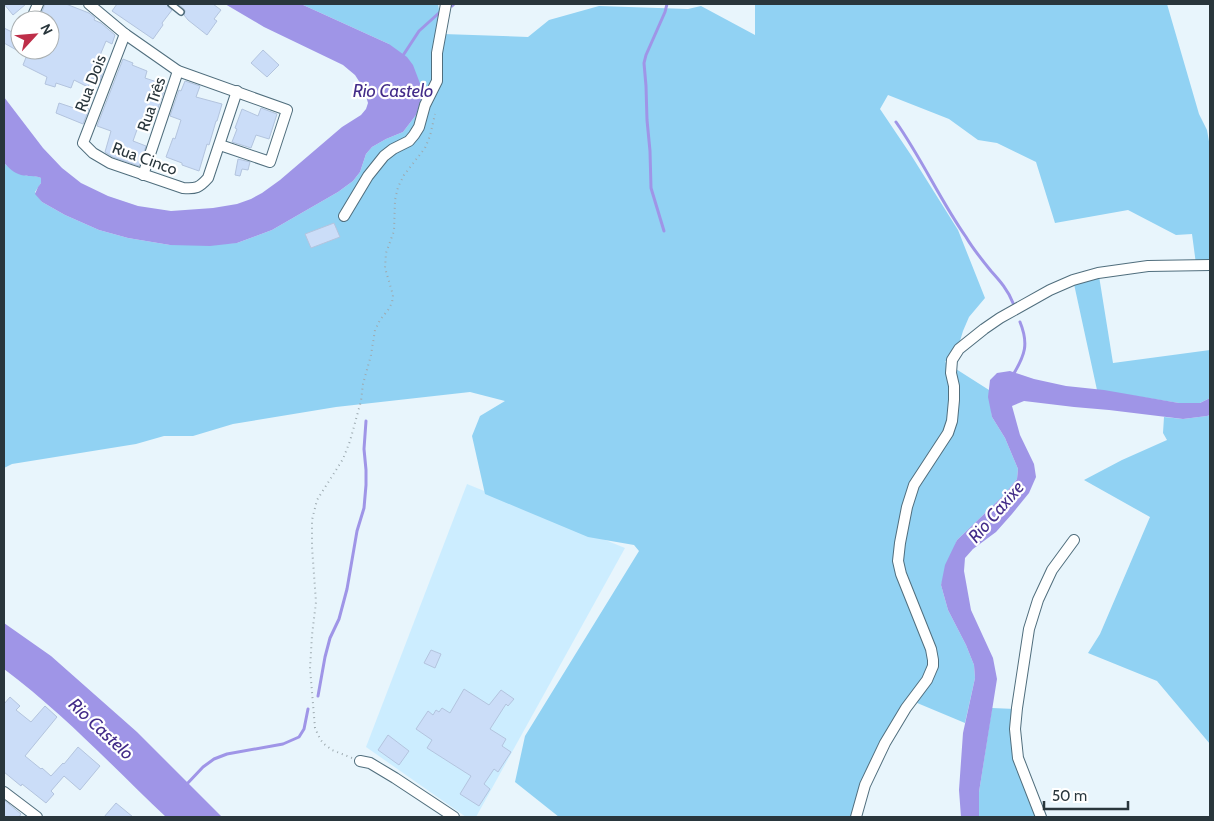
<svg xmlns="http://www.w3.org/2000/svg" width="1214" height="821" viewBox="0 0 1214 821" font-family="Cabin,sans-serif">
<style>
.built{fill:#ccedff}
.green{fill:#91d2f3}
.water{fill:#9f95e7}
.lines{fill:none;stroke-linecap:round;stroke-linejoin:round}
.stream{stroke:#9f95e7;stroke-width:3}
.building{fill:#cbddf8;stroke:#b3c4de}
.lane-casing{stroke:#506e7d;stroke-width:8}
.street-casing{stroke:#506e7d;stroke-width:12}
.path{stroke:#9daab0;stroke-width:2;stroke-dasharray:1 4;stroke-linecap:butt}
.lane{stroke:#fff;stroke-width:5}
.street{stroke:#fff;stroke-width:10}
.labels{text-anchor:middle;stroke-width:4.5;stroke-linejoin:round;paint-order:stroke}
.street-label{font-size:16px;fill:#29363c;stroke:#fff}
.water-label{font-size:18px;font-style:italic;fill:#432c89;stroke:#fff}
</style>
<rect width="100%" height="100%" fill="#e8f5fc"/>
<!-- built -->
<path class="built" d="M467 484 625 548 476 817H466L366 747Z"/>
<!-- green -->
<g class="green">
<path d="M301 4H438L443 34 528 37 549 20 599 6 688 9 701 6 755 35V4H1167L1199 114 1207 130 1210 147V263L1196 264 1192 234 1176 235 1128 210 1055 223 1036 162 997 143 978 140 949 119 888 95 880 109 911 155 958 230 985 298 969 317 963 331 960 341 945 362 989 390 992 417 1005 438 1018 469 1017 479 1004 495 957 540 941 585 948 610 966 645 974 665 975 678 965 723 910 700 890 724 866 780 855 817H559L515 782 525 736 639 551 634 545 588 537 485 494 472 436 480 416 505 401 470 392 336 407 233 424 193 436H164L136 444 12 464 4 468V163C11 170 20 174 29 176 34 176 36 176 41 178V183L35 192 42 202 65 215 99 230 128 238 170 245 237 243 272 230 338 192 353 181 360 172 366 154 372 147 386 139 403 132 416 115 389 44Z"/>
<path d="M1099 276 1113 363 1210 350V398L1200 403H1179L1097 390 1074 284Z"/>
<path d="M1210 415V744L1157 681 1088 653 1100 634 1150 517 1084 480 1122 460 1167 440 1163 433 1164 417 1183 419 1207 416Z"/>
<path d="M992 708 1015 709 1013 745 1036 817H979V792Z"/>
</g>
<!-- water -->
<g class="water">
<path d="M225 4H301L389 44 407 57 413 65 421 86V99L416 115 403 132 386 139 372 147 366 154 360 172 353 181 338 192 272 230 237 243 210 246 170 245 128 238 99 230 65 215 42 202 35 194 38 187 41 183V178C34 175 28 177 21 175 14 173 9 168 4 163V97L43 148 62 168 81 183 108 196 138 206 171 211 213 208 237 204 251 199 262 193 280 180 342 127 361 115 366 109 368 103 364 89 355 75 343 65 264 27Z"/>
<path d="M1010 371 1034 379 1066 386 1104 390 1179 403H1200L1210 398V415L1207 416 1183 419 1109 410 1074 407 1024 401 1012 406 1020 435 1034 464 1036 477 1029 493 1012 514 996 532 973 549 965 558 964 571 971 610 993 658 997 679 979 792V817H961L959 790 963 733 975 678 974 665 966 645 948 610 941 585 945 565 957 540 1004 495 1017 479 1018 469 1005 438 992 417 988 397 990 380 997 373Z"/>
<path d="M4 623 51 656 137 732 222 817H166C113 767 63 713 4 669Z"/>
</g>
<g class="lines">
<!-- stream -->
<g class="stream">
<path d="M452 6 454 4"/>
<path d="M402 57 419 31 440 12"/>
<path d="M896 122C922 159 940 200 966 237 973 249 982 260 991 271 1000 281 1008 290 1013 303"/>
<path d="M664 231 651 188 650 151 647 120 646 86 644 63 646 55 665 12 667 4"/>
<path d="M1013 375C1025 355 1029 344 1020 322"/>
<path d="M318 696 325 657 330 638 339 619 347 589 357 531 364 508 366 485V470L364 449 366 421"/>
<path d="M186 785 203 767 214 759 227 754 283 744 299 737 304 729 308 709"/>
</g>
</g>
<!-- building -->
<g class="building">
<path d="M4 4H26L13 15Z"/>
<path d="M45 4H66L89 13 95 18 94 20 101 23 115 35 112 44 106 41 96 65 104 69 100 81 92 78 88 87 74 80 71 88 56 83 55 87 45 84 47 77 23 65 29 50H50V20H39Z"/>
<path d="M117 4H167L168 7 172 10 162 23 163 25 153 39 112 11Z"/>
<path d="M178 4H213L221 10 214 19 217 21 207 35 188 20 184 15 185 10Z"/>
<path d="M4 28 20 36V52L4 43Z"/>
<path d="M263 50 279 65 267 77 251 63Z"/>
<path d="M123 59 133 63 132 65 147 71 145 78 166 85 156 114 148 112 143 126 139 124 133 141 146 146 139 166 113 157 105 152 111 131 97 126Z"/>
<path d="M185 81 200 86 196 97 222 104 217 121H216L209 145 207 144 199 171 182 165V163L166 157 173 138 175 139 181 120 170 116 179 90 181 91Z"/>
<path d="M59 103 74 108 75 104 89 109 83 124 56 113Z"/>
<path d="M261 108 277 114 269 139 256 135 251 148 232 142 237 129 235 128 242 109 258 116Z"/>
<path d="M238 159 250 162 248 170 242 169 240 176 235 175Z"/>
<path d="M334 223 340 237 311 248 305 234Z"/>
<path d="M431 650 441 654 435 668 424 663Z"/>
<path d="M464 689 489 705 501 690 514 699 508 706 506 704 490 729 506 739 502 746 511 752 498 772 494 769 484 784 490 789 479 806 460 794 471 776 427 748 432 740 416 729 428 711 433 715 436 710 439 712 442 708 450 713Z"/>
<path d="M10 697 20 706 16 710 31 722 45 706 57 717 25 756 41 769 42 768 51 776 63 763 64 764 78 747 100 766 80 790 64 776 51 791 54 794 46 803 22 784 21 786 4 772V704Z"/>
<path d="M388 735 409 751 399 765 378 750Z"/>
<path d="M4 800 21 814 19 817H4Z"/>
<path d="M116 803 133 817H104Z"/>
</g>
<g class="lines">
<!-- lane casing -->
<g class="lane-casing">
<path id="lane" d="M171 4 181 12"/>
</g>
<!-- street casing -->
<g class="street-casing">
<g id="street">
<path d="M89 4 125 34 178 71 287 110 270 162 220 145"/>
<path d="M31 20 38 4"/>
<path d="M125 34 83 143 93 153 110 163 183 188C196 189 199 188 208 178L237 91"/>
<path d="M143 175 178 71"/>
<path d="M344 216 368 176 384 156 393 149 409 141 414 135 419 127 425 105 437 81V53L446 4"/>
<path d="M360 761 370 763 395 778 454 817"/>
<path d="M4 792 37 817"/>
<path d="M856 817 865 785 885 743 906 708 927 680 933 666V660L931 649 901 574 898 561 900 543 907 507 914 485 948 433 952 421 954 400V386L951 373 952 360 959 349 984 329 1000 318 1050 290 1073 280 1098 273 1148 266 1210 265"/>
<path d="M1041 817 1018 758 1015 729 1017 708 1029 629 1038 600 1052 570 1074 540"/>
</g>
</g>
<!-- path -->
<path class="path" d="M352 758 332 750 324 744 320 739 315 728 310 668 312 635 316 602 312 547V520L317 500 343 459 350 441 361 401 363 384 371 355 375 330 380 320 388 310 392 303 393 295 385 268 386 253 394 231 395 200 398 187 404 175 425 148 430 136 435 114"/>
<!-- lane -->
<use href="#lane" class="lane"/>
<!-- street -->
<use href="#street" class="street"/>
</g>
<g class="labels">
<!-- street labels -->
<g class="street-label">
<text transform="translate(90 83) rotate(-69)" y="6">Rua Dois</text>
<text transform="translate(151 104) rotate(-71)" y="6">Rua Três</text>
<text transform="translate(145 158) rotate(20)" y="6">Rua Cinco</text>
</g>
<!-- water labels -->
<g class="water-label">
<text x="393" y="97">Rio Castelo</text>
<text transform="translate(996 512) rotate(-49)" y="6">Rio Caxixe</text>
<text transform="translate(101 729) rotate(43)" y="6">Rio Castelo</text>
</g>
</g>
<!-- border -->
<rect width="1214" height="821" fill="none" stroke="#29363c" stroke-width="10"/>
<!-- north arrow -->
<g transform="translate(35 35) rotate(64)"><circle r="24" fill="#ffffff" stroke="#a9afb1"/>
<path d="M0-4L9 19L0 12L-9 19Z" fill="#be2e49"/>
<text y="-8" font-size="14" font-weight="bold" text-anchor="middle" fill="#29363c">N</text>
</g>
<!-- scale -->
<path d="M1044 801v8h84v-8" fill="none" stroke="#29363c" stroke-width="2.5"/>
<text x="1052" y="801" font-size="15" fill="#29363c" stroke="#ffffff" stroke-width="4" paint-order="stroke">50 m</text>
</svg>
